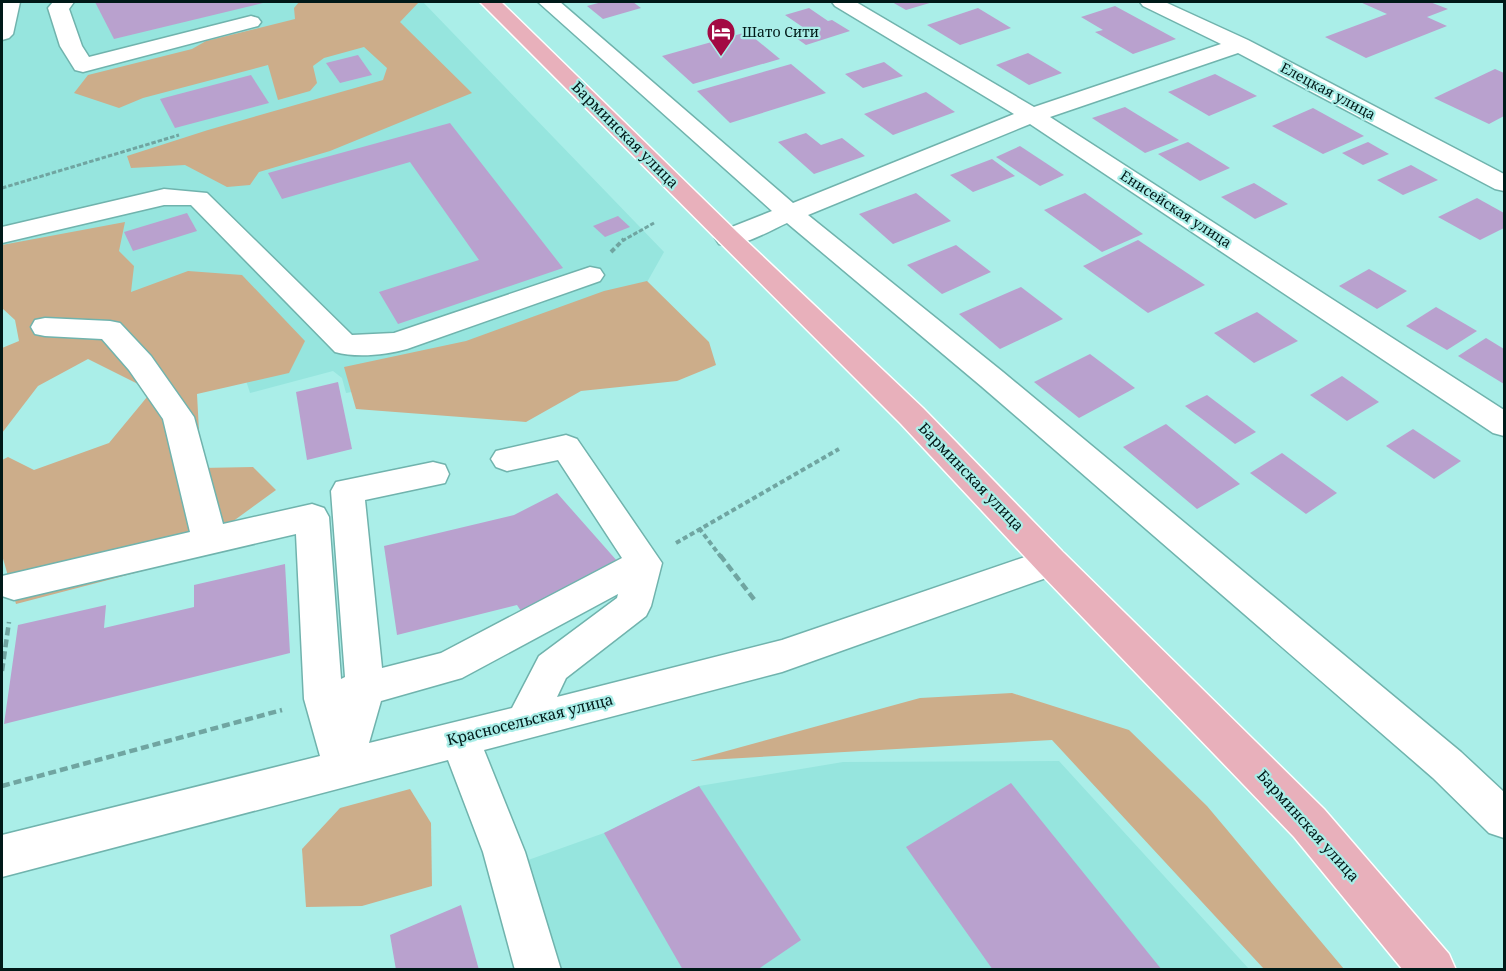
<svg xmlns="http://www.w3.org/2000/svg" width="1506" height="971" viewBox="0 0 1506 971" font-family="'Noto Serif',serif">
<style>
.built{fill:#96e5de}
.green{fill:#ccad8a}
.building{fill:#b9a1ce}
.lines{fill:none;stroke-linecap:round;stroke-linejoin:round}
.minor-casing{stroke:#70b3ad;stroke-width:3}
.major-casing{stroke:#fff;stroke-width:3}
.path-far2{stroke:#70a5a1;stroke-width:3;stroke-dasharray:4.5 2;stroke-linecap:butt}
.path-far1{stroke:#70a5a1;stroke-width:4;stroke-dasharray:5 3;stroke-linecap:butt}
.path{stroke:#70a5a1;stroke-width:4.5;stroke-dasharray:8 4;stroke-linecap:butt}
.minor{fill:#fff;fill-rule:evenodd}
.major{fill:#e8b0bb;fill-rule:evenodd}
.labels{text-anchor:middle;stroke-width:4.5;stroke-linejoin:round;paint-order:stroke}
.far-poi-label{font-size:14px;fill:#001918;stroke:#aaeee8;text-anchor:start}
.far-street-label{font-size:14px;fill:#001918;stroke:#aaeee8}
.street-label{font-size:15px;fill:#001918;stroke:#aaeee8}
</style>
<rect width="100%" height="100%" fill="#aaeee8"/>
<!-- built -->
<g class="built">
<path d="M2 2H423L664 252 610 348 346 393 342 378 333 371 250 393 243 371 80 319 2 281Z"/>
<path d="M1059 761 1249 969H549L517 864 604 833 699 786 843 762Z"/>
</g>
<!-- green -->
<g class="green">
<path d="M299 2H419L400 22 472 93 330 151 259 172 250 185 227 187 185 165 131 168 127 156 208 130 383 80 387 68 364 47 324 58 313 66 317 83 310 91 278 100 268 65 143 98 119 108 74 93 88 75 192 49 206 41 295 19 294 8Z"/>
<path d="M125 222 119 251 134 266 131 292 188 271 242 275 305 341 289 373 197 394 201 468 253 467 276 490 177 562 16 604 2 555V460L8 457 34 470 109 443 152 391 88 359 38 386 2 433V348L19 341 15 320 2 308V245Z"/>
<path d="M647 281 709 342 716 365 677 381 581 391 526 422 356 409 344 367 466 341 604 291Z"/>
<path d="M1012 693 1129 730 1207 806 1344 969H1264L1052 740 690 761 920 698Z"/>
<path d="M410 789 431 823 432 886 362 906 306 907 302 849 340 808Z"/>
</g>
<!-- building -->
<g class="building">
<path d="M95 2H267L114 39Z"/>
<path d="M602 2H633L641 8 603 19 587 6Z"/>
<path d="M892 2H933L906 10Z"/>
<path d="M1360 2H1430L1448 9 1427 17 1447 26 1366 58 1325 37 1387 14Z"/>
<path d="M1115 6 1139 19 1176 39 1133 54 1095 32 1103 30 1081 17Z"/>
<path d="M809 8 828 21 832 20 850 31 806 45 789 33 804 28 785 15Z"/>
<path d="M978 8 1011 28 960 45 927 25Z"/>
<path d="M747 32 780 59 693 84 662 56Z"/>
<path d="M1028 53 1062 73 1029 85 996 65Z"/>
<path d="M358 55 372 75 340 83 326 63Z"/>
<path d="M884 62 903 76 863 88 845 74Z"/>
<path d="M791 64 826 93 730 123 697 91Z"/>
<path d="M1495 69 1504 73V116L1489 124 1434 98Z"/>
<path d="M1215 74 1257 96 1209 116 1168 92Z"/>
<path d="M251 75 269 103 175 128 160 99Z"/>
<path d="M926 92 955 112 893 135 864 114Z"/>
<path d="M1125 107 1179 140 1145 153 1092 118Z"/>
<path d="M1313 108 1364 136 1323 154 1272 126Z"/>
<path d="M450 123 563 268 398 324 379 292 479 260 410 162 282 199 268 173Z"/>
<path d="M806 133 821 145 842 138 865 156 814 174 778 142Z"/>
<path d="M1188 142 1230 168 1200 181 1158 154Z"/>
<path d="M1368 142 1389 154 1363 165 1342 153Z"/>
<path d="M1020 146 1064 175 1040 186 996 157Z"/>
<path d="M992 159 1015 176 973 192 950 175Z"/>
<path d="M1411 165 1438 180 1403 195 1377 180Z"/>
<path d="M1254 183 1288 204 1255 219 1221 197Z"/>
<path d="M916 193 951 221 893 244 859 214Z"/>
<path d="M1085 193 1143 234 1102 252 1044 210Z"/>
<path d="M1477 198 1504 213V228L1480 240 1438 217Z"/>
<path d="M187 213 197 231 133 251 124 232Z"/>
<path d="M618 216 630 227 605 237 593 226Z"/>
<path d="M1138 240 1205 285 1148 313 1083 266Z"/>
<path d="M956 245 991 272 942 294 907 265Z"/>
<path d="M1369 269 1407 291 1377 309 1339 286Z"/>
<path d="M1021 287 1063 319 1000 349 959 314Z"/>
<path d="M1436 307 1477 331 1447 350 1406 326Z"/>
<path d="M1257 312 1298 341 1254 363 1214 333Z"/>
<path d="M1486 338 1504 349V384L1458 356Z"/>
<path d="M1090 354 1135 388 1079 418 1034 382Z"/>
<path d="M1342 376 1379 402 1347 421 1310 395Z"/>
<path d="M338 382 352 449 307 460 296 392Z"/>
<path d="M1207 395 1256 432 1235 444 1185 406Z"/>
<path d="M1166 424 1240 484 1197 509 1123 447Z"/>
<path d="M1413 429 1461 461 1434 479 1386 446Z"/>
<path d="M1282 453 1337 493 1306 514 1250 473Z"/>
<path d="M557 493 618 562 523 614 517 605 397 635 384 546 514 515Z"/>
<path d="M285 564 290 653 4 724 18 625 106 605 104 628 194 607V585Z"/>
<path d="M1011 783 1162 970H993L906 847Z"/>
<path d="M699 786 801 940 757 970H683L604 833Z"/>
<path d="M461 905 479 970H396L390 935Z"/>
</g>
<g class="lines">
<!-- minor casing -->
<g class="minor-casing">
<g id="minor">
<path d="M2 2H20L13 34 9 38 2 40Z"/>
<path d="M53 2H74L69 9 82 46 89 57 251 16 258 18 261 22 258 26 83 72 75 70 60 46 48 8Z"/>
<path d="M538 2H560L793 203 1014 114 835 6 832 2H856L1034 107 1221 44 1143 6 1140 2H1165L1248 40 1504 174V191L1495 189 1238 53 1050 117 1504 410V436L1493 433 1030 124 808 215 1003 372 1461 752 1504 792V838L1489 833 1433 778 981 386 787 223C767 232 740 249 719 244L715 238 719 232 772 211Z"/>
<path d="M164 189 207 193 352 335 394 333 590 267 600 269 604 275 600 281 407 349C386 355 356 358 335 352L191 205H164L2 243V227Z"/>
<path d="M45 318 110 321 120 323 151 356 194 417 223 524 312 504 324 508 329 517 341 679 345 677 331 491 336 482 433 462 445 465 449 474 445 483 365 500 382 668 441 653 622 558 558 460 507 471 496 467 491 459 496 451 566 435 577 439 662 563 651 606 646 616 566 678 557 697 782 640 1051 548 1063 552 1069 562 1063 572 782 672 484 750 525 852 561 970H515L483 852 448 760 2 877V835L320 756 304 699 296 534 14 600 2 596V576L190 532 163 419 129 370 102 339 45 336 35 334 31 327 35 320ZM618 594 617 598 539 656 512 708 369 743 381 701 462 678Z"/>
</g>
</g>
<!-- major casing -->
<g class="major-casing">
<path id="major" d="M480 2H501L737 232 923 408 1063 552 1324 809 1449 954 1456 970H1403L1294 837 1039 572 901 424Z"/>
</g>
<!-- path-far2 -->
<g class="path-far2">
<path d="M2 188 179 135"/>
<path d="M622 241 654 223"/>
</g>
<!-- path-far1 -->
<g class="path-far1">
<path d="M611 252 624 239"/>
<path d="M699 528 721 557"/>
<path d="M676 543 839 449"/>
</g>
<!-- path -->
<g class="path">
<path d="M720 555 756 602"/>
<path d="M2 671 9 622"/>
<path d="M2 786 282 710"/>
</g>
<!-- minor -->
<use href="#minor" class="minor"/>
<!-- major -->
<use href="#major" class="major"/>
</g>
<!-- icons -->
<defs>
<g id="hotel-pin" transform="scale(1.5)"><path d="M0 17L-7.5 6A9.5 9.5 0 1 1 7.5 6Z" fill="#a30a43" stroke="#aaeee8"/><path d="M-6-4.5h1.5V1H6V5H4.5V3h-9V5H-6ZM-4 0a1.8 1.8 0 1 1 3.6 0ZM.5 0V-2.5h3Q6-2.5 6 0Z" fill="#fff"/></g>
</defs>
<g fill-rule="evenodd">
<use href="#hotel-pin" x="721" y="32"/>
</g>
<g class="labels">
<!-- far-poi labels -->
<g class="far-poi-label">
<text x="742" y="37">Шато Сити</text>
</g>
<!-- far-street labels -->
<g class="far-street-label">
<text transform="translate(1328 91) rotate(28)" y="5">Елецкая улица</text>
<text transform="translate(1176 209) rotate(33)" y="5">Енисейская улица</text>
</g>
<!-- street labels -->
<g class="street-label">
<text transform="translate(625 135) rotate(45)" y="5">Барминская улица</text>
<text transform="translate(971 477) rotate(46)" y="5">Барминская улица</text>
<text transform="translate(530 720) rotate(-14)" y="5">Красносельская улица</text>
<text transform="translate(1308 826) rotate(48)" y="5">Барминская улица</text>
</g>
</g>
<!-- border -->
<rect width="1506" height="971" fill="none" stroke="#001918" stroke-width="6"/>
</svg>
